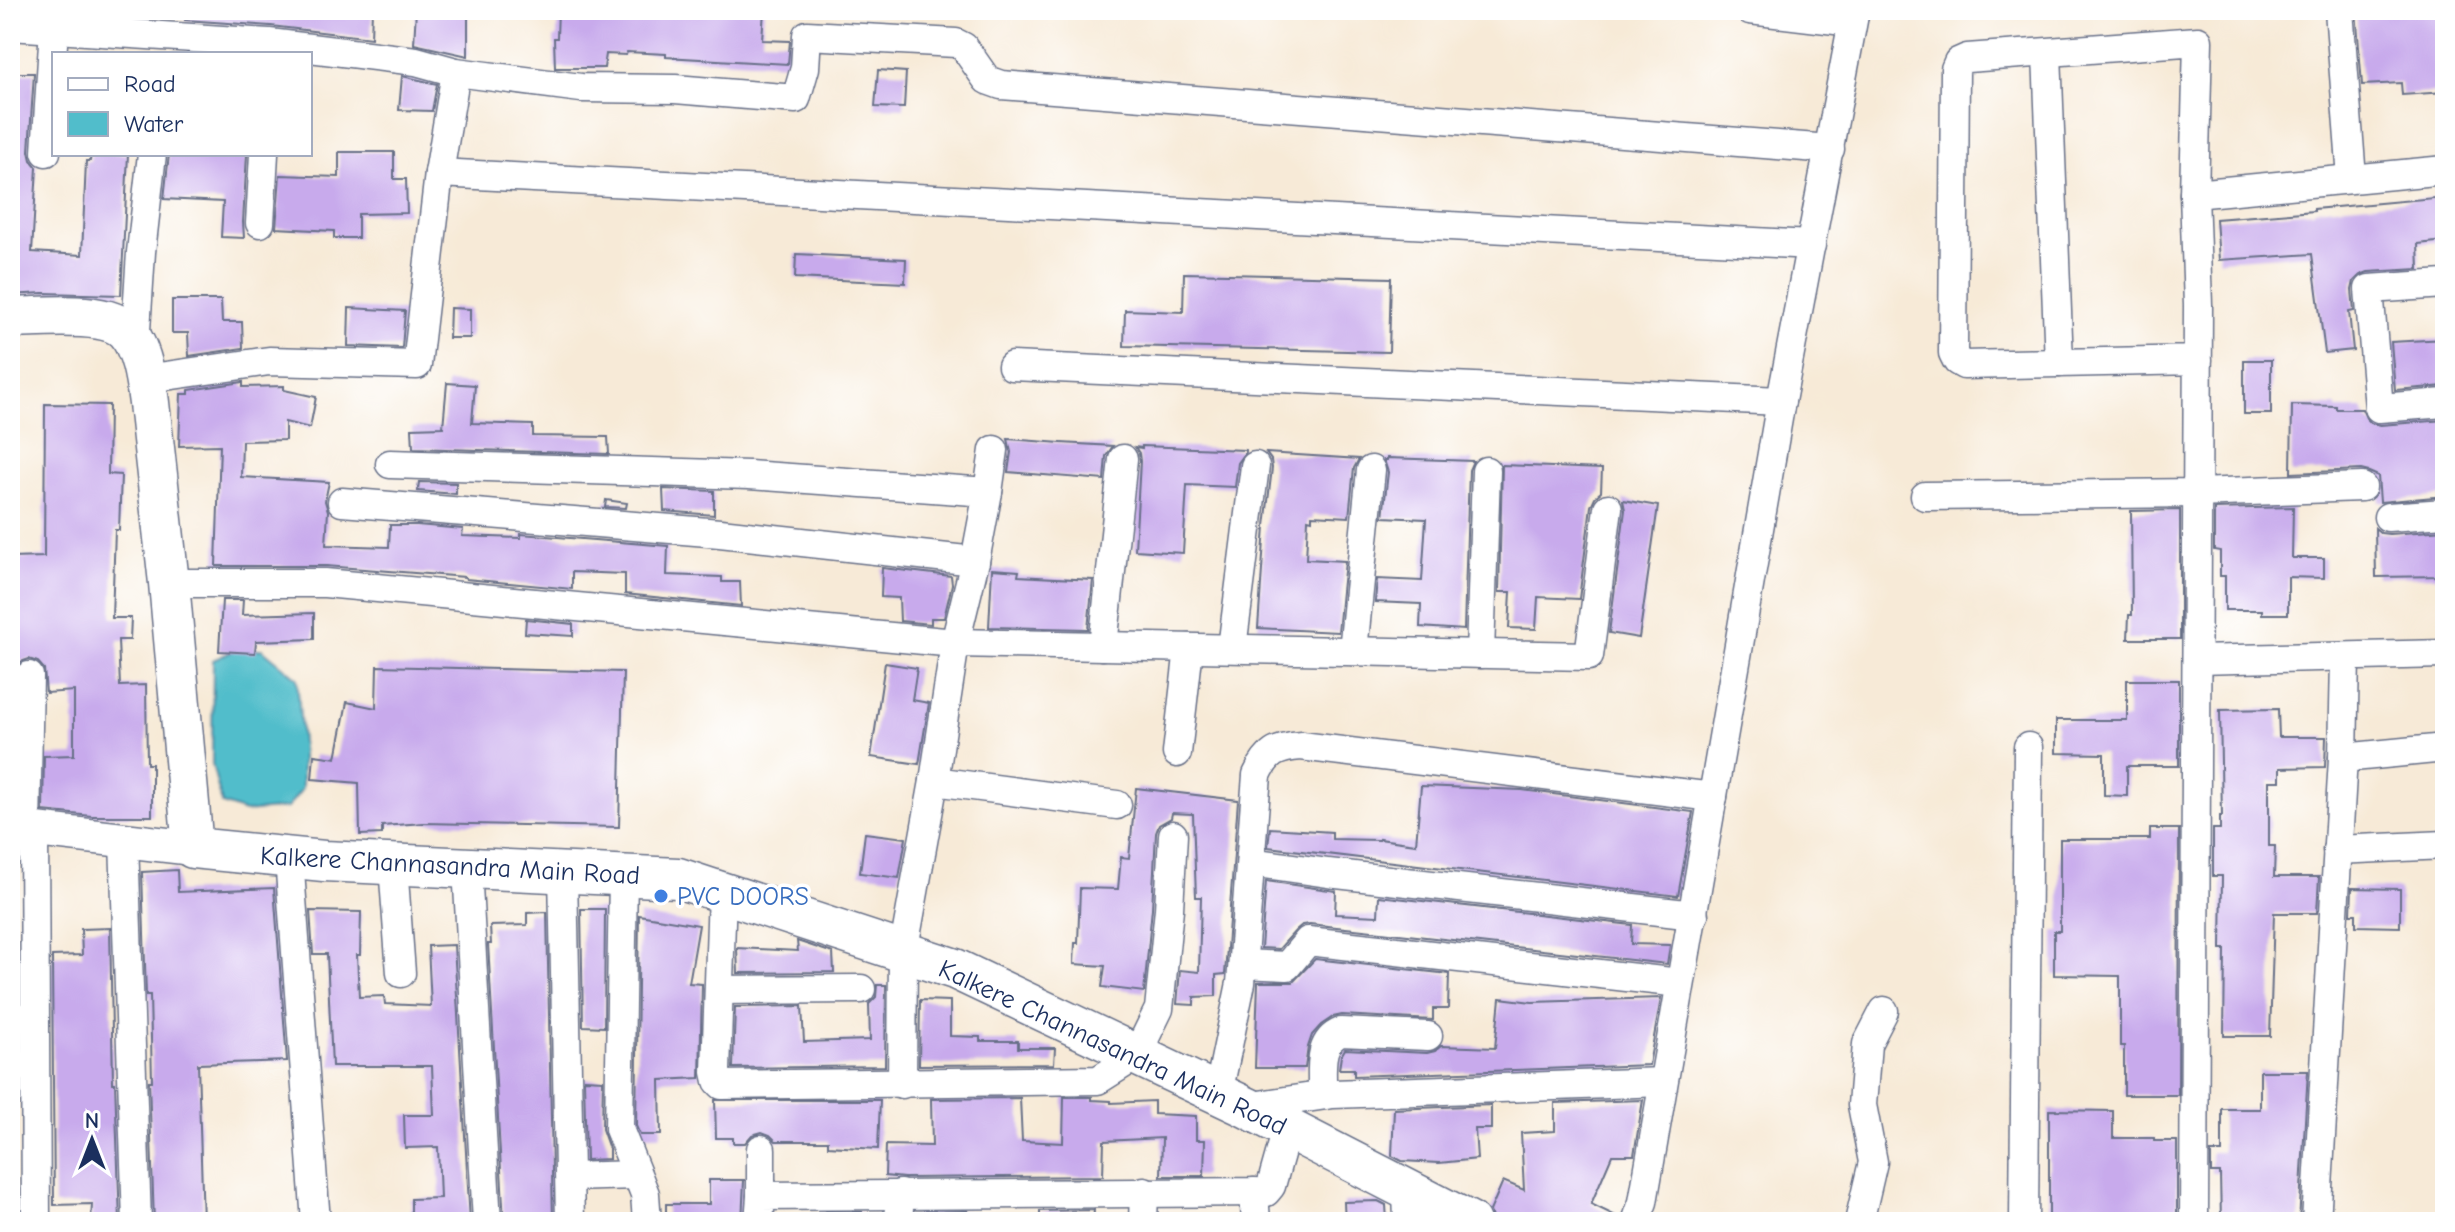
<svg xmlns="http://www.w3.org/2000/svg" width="2455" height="1232" viewBox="0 0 2455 1232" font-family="'Comic Neue',sans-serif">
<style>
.water{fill:#51bdcb;stroke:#367694;stroke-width:2}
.building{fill:#c8aaec}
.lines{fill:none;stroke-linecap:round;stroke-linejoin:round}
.minor-casing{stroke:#687088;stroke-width:31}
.tertiary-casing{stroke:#687088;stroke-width:37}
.secondary-casing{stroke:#687088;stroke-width:43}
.minor{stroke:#fff;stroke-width:28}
.tertiary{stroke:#fff;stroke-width:34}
.secondary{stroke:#fff;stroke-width:40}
.shop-dot{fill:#3f7fe0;stroke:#fff;stroke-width:3}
.labels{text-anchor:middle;stroke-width:7;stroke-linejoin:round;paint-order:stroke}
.street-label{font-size:26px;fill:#1b2f5e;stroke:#fff}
.shop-label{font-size:26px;fill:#366cbe;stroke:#fff;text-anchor:start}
</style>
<rect width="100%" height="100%" fill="#fff"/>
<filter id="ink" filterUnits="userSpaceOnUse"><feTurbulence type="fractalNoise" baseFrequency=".0125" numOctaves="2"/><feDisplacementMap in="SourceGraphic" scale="16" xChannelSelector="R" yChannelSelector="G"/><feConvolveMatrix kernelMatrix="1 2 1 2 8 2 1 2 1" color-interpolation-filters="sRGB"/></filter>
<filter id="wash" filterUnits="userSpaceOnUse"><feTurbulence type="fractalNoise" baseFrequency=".006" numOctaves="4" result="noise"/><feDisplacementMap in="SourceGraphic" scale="32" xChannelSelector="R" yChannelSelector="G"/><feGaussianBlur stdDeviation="1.8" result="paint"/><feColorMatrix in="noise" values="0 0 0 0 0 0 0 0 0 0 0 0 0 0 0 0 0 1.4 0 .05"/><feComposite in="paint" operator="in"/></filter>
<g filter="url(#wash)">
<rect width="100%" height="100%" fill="#f7ead7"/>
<!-- water -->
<path class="water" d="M262 649 297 678 302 743V789L287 808 245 812 222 804 212 764 213 660 233 651Z"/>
<g id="blocks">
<!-- building -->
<g class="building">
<path d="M184 10H276V16L315 15V10H372L371 38 271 26 185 20Z"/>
<path d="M416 10H468V56L414 44Z"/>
<path d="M558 10H764L762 40 790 41 788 64 666 57V54L627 52 626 55 606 54 604 68H555L554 38H557Z"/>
<path d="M2356 10H2441L2445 92 2402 95 2401 83 2362 85Z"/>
<path d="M878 70 906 72 904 108 875 107Z"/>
<path d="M10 73H34L29 151 31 160 37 167 32 252 82 255 86 161H90L91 154H128L121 295 43 293 10 295Z"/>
<path d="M402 76 437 84 432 111 399 110Z"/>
<path d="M339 152H394V179H406L407 213 358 214V238H334V231L276 228 280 175 339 177Z"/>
<path d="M169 154H247L243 222 244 238 221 237 223 202 164 199Z"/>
<path d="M2445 197V241L2418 244 2419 269 2368 272 2360 275 2354 281 2352 290 2354 311 2349 312 2353 350 2325 353 2312 254 2219 260 2216 219 2314 211V209L2336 207Z"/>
<path d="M796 254 906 259 905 283 795 278Z"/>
<path d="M1184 273 1391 278 1389 352 1124 346 1125 310 1183 312Z"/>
<path d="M172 300H221L222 322H242L243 348 189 356 188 333H172Z"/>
<path d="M349 308 405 311 402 348 348 346Z"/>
<path d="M450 308 470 309V338H449Z"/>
<path d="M2445 339V386L2395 390 2391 342Z"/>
<rect x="2244" y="360" width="27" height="54"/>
<path d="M243 382V387L284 386V390L316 397 310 428 285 422V440L242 441 241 477 329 482 325 501 328 511 326 545 389 547 390 525H417L463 529 462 536 521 538V534L668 546 667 575 722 577V582H740L741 606 625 594V574L572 572V589L466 579 465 577 326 566H216L220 445 179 446 181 394H189V390Z"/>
<path d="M447 383 475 385 472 423 533 425V436L608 437 609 454 413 448 412 428 443 427Z"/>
<path d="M45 404 109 405 108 474 121 475 119 530H115L112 618H131L130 640H118L120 686 146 685 147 764H152V816H92L43 811 44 756 74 755V691L46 693 44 669 38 662 29 659 20 662 14 668 10 695V558L44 557Z"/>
<path d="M2292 405 2336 406V409H2362L2366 418 2371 423 2380 425 2445 420V496L2380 502 2378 476 2369 472 2361 470 2291 473Z"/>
<path d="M1008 439 1061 443 1113 446 1106 456 1104 480 1008 472 1011 452Z"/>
<path d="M1142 446 1245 450 1246 452 1238 463 1235 487 1187 485 1183 553 1135 550 1140 461 1139 453 1135 447 1142 448Z"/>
<path d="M1266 453 1359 459 1354 468 1349 517 1312 515V520L1308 519 1306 559 1345 561 1338 632 1258 628 1265 526 1272 468 1271 460Z"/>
<path d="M1387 458 1473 461 1469 470 1464 630 1420 627 1421 604 1375 602 1377 579 1422 581 1426 519 1383 517 1388 472 1384 460H1387Z"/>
<path d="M1502 465 1602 469 1601 492 1595 497 1591 506 1579 599 1538 597 1536 629 1509 628 1511 592H1499Z"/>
<path d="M419 482 456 483V494L418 491Z"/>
<path d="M663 489 714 491V515L664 511Z"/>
<path d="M606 500 627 503 626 508 605 507Z"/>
<path d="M1623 500 1658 506 1639 638 1609 633 1625 510Z"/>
<path d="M2293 507 2292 558H2324V578L2288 577V614H2262V610H2225V576H2220V551L2214 550V509Z"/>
<path d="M2180 510V639H2128L2129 615H2132L2131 511Z"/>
<path d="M2375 528 2381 533 2389 534 2445 530V576L2376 577Z"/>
<path d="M882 568 951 576 952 584 944 618H931V624L900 621 899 598 881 597Z"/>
<path d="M992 569 1019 571 1018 576 1093 580 1088 629 989 627Z"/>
<path d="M222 600H243L242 615 314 613V639L256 641 255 653 219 651Z"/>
<path d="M526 619 573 624V636L525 633Z"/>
<path d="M885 663 917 668 912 700 929 703 919 764 871 757Z"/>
<path d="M377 666 623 672 619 827 424 823 382 826V834L360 835 359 783 312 779 314 755 336 758 347 702 376 708Z"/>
<path d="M2127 680H2179V766H2127V796L2104 795V754L2056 753V720H2127Z"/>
<path d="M2278 709 2279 737H2326L2325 767 2280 768V781H2269V846H2275L2274 877H2319L2317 913H2274L2270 1036H2224L2225 949H2221L2222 876H2213V829H2220V816H2222L2220 710Z"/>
<path d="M1421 786 1522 790 1693 812 1678 896 1268 847 1270 828 1332 832V839L1379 840V839L1416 844Z"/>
<path d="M1136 788 1238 800 1225 974 1216 975V996L1194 997V1005L1177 1004 1180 970 1199 972 1201 897H1196L1193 814 1172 813 1171 818 1159 825 1156 833 1152 908 1144 992 1102 987 1105 966 1074 964 1075 943H1078L1080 888 1118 889 1121 857 1129 858Z"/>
<path d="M2150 829H2179L2178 1095H2124V1046H2120V976L2054 975V931H2060V839H2150Z"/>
<path d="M865 833 906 838 899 878 860 873Z"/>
<path d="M177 870 178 892 274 888 287 1061 198 1064 203 1222H154L149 1081H152L150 995H146L142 872Z"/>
<path d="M1266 881 1336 891 1335 914 1378 916 1379 896 1632 925 1631 944 1670 945 1667 964 1310 924 1302 925 1296 930 1279 949 1261 948Z"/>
<path d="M2352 888 2400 889V927L2356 926V914H2351Z"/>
<path d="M581 909H605L604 1027 583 1026Z"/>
<path d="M310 911 361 912 360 955H357L359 997 384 996 385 1004 431 1006 428 946 454 945 470 1222H411V1199L440 1198 438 1147 405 1148 404 1115H434L432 1066H332L327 954H313Z"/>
<path d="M547 912 553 1222H504L488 944H491L490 926 527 925V913Z"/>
<path d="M639 915 699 925 689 983 702 984 700 1078 660 1080 661 1135H640L636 1126Z"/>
<path d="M110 928 113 1083H115L120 1222H91L92 1204 54 1205 52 956 82 955 81 929Z"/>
<path d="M797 941 833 953 834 972 738 973 737 948 798 951Z"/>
<rect x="10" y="956" width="8" height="24"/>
<path d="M1315 959 1449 974 1448 1009H1433V1020L1342 1015 1333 1017 1321 1025 1312 1035 1308 1047 1305 1068H1255L1258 982H1293Z"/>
<path d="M877 985H886L885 1066 733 1068 735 1007 802 1006 804 1042 870 1040 869 1004 876 997Z"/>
<path d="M1500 998 1532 1002 1661 998 1649 1065 1354 1076V1069H1339L1341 1056 1345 1049 1427 1053 1435 1051 1441 1046 1495 1048Z"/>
<path d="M920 1000 950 1001V1036L980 1037V1041H1018V1048H1055L1054 1064 919 1065Z"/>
<path d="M2260 1071H2308L2299 1222H2221L2220 1173H2211V1152H2222V1109H2260Z"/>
<path d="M584 1079 603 1080 602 1129 609 1149V1159L586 1160Z"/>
<path d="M1064 1097H1092V1100L1111 1101V1103L1154 1101V1114L1196 1116V1140H1205L1204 1176H1161L1162 1138 1104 1141 1103 1176 904 1178 885 1176 886 1145 932 1146 931 1099 1020 1098 1022 1141 1063 1143Z"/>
<path d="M715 1100H880L878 1149 828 1146V1141H776L770 1135 762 1132 752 1135 745 1143H733V1138H716Z"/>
<path d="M1643 1100 1634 1155H1612L1591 1204 1620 1218 1619 1222H1493L1490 1211 1503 1181 1524 1190 1521 1133 1555 1131V1103Z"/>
<path d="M1491 1105V1129H1475L1477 1159 1439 1163 1402 1161 1392 1156 1394 1109Z"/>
<path d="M2049 1110 2113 1111V1138H2154V1141H2177V1222H2049Z"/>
<path d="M709 1180H744L742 1222H666V1204H709Z"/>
<path d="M1378 1201 1386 1205 1387 1222H1345L1344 1202Z"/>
<path d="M1094 1210 1093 1222H1040V1211Z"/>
<path d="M968 1211 967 1222H915L916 1212Z"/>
<path d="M826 1212H862L861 1222H826Z"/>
</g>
</g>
</g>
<g filter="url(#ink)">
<use href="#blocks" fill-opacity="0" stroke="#687088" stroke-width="2"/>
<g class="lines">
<!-- minor casing -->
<g class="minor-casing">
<g id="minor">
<path d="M1750 10 1852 22"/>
<path d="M2339 10 2352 178"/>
<path d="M10 26 269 43 416 61 456 72 581 88 675 89 796 99 805 68 807 35 956 43 964 47 987 80 1001 85 1830 149"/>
<path d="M2047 53 2059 363"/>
<path d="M46 152 54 28"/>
<path d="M439 173 1811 245"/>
<path d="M2194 194 2445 170"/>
<path d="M260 223 264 154"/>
<path d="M2445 284 2369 289 2379 408 2445 403"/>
<path d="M135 346 141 252 152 154"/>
<path d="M1012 366 1781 401"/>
<path d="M145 379 269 361 417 365 439 173 456 72"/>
<path d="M390 464 749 475 988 492"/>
<path d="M1925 496 2197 493 2362 487"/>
<path d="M342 502 720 533 975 561"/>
<path d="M2388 517 2445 513"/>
<path d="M169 583H325L955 643 1589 656 1608 508"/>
<path d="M1103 646 1123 459"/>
<path d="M1232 648 1255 466"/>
<path d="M1353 651 1371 470"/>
<path d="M1480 654 1486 471"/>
<path d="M2197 660 2445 654"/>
<path d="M1177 753 1189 648"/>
<path d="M2343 758 2445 748"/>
<path d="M934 781 1117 805"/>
<path d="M26 830 29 676"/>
<path d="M34 831 36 1222"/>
<path d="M124 841 137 1222"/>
<path d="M2337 850 2445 845"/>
<path d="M289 858 316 1222"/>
<path d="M1251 862 1328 873 1694 915"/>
<path d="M393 865 401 973"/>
<path d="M467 868 487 1222"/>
<path d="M563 873 570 1222"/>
<path d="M623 875 619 1129 645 1194 647 1222"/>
<path d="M722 892 716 1072 718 1081 722 1085 1098 1080 1136 1056 1159 1009 1169 909 1173 835"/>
<path d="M1243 964 1287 966 1308 941 1680 983"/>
<path d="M719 990 861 989"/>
<path d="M902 1084 903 953 934 781 955 643 975 561 988 492 994 450"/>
<path d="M1218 1094 1241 983 1257 775C1267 753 1276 748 1301 746L1713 797"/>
<path d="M1322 1095C1323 1072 1316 1042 1341 1032L1428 1036"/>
<path d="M1246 1107 1333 1094 1663 1082"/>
<path d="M761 1149V1196"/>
<path d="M570 1177 636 1175"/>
<path d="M1407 1191 1408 1222"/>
<path d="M1254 1192 1256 1222"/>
<path d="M759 1222 761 1196 1266 1192 1271 1186 1287 1129"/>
<path d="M898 1222 900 1194"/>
<path d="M1143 1222 1144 1191"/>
<path d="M1636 1222 1643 1202 1781 401 1855 10"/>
<path d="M1859 1222 1873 1162 1862 1105 1867 1044 1884 1011"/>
<path d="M2024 1222 2028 747"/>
<path d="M2194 1222 2198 305 2194 194 2198 41 1967 58 1958 62 1955 69 1953 353 1957 361 1964 365 2198 360"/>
<path d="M2316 1222 2343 758 2345 658"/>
</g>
</g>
<!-- tertiary casing -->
<g class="tertiary-casing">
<path id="tertiary" d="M10 827 193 848"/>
</g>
<!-- secondary casing -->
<g class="secondary-casing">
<path id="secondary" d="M10 318C39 318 106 309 126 331 142 348 146 381 149 403L169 583 193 848 324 861 678 878 955 969 1246 1107 1470 1222"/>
</g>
<!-- minor -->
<use href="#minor" class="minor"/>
<!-- tertiary -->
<use href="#tertiary" class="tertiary"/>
<!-- secondary -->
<use href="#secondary" class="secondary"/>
</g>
</g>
<!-- markers -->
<circle class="shop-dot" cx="661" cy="896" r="8"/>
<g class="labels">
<!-- street labels -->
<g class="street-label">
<text transform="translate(450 865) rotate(3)" y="9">Kalkere Channasandra Main Road</text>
<text transform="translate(1113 1047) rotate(25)" y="9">Kalkere Channasandra Main Road</text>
</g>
<!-- shop labels -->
<g class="shop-label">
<text x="677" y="905">PVC DOORS</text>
</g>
</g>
<!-- margin -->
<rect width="2455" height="1232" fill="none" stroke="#fff" stroke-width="40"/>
<!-- legend -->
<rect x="52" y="52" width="260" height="104" fill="#ffffff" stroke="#a4acbf" stroke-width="2"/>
<rect x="68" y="78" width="40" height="12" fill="#ffffff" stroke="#a4acbf" stroke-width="2"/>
<text x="124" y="92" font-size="24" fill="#1b2f5e">Road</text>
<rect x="68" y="112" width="40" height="24" fill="#51bdcb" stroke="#a4acbf" stroke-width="2"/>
<text x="124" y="132" font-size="24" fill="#1b2f5e">Water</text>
<!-- north arrow -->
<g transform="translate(92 1140)" stroke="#ffffff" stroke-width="6" paint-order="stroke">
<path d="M0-6L14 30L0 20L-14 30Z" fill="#1b2f5e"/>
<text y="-12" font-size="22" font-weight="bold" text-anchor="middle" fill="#1b2f5e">N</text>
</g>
</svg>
